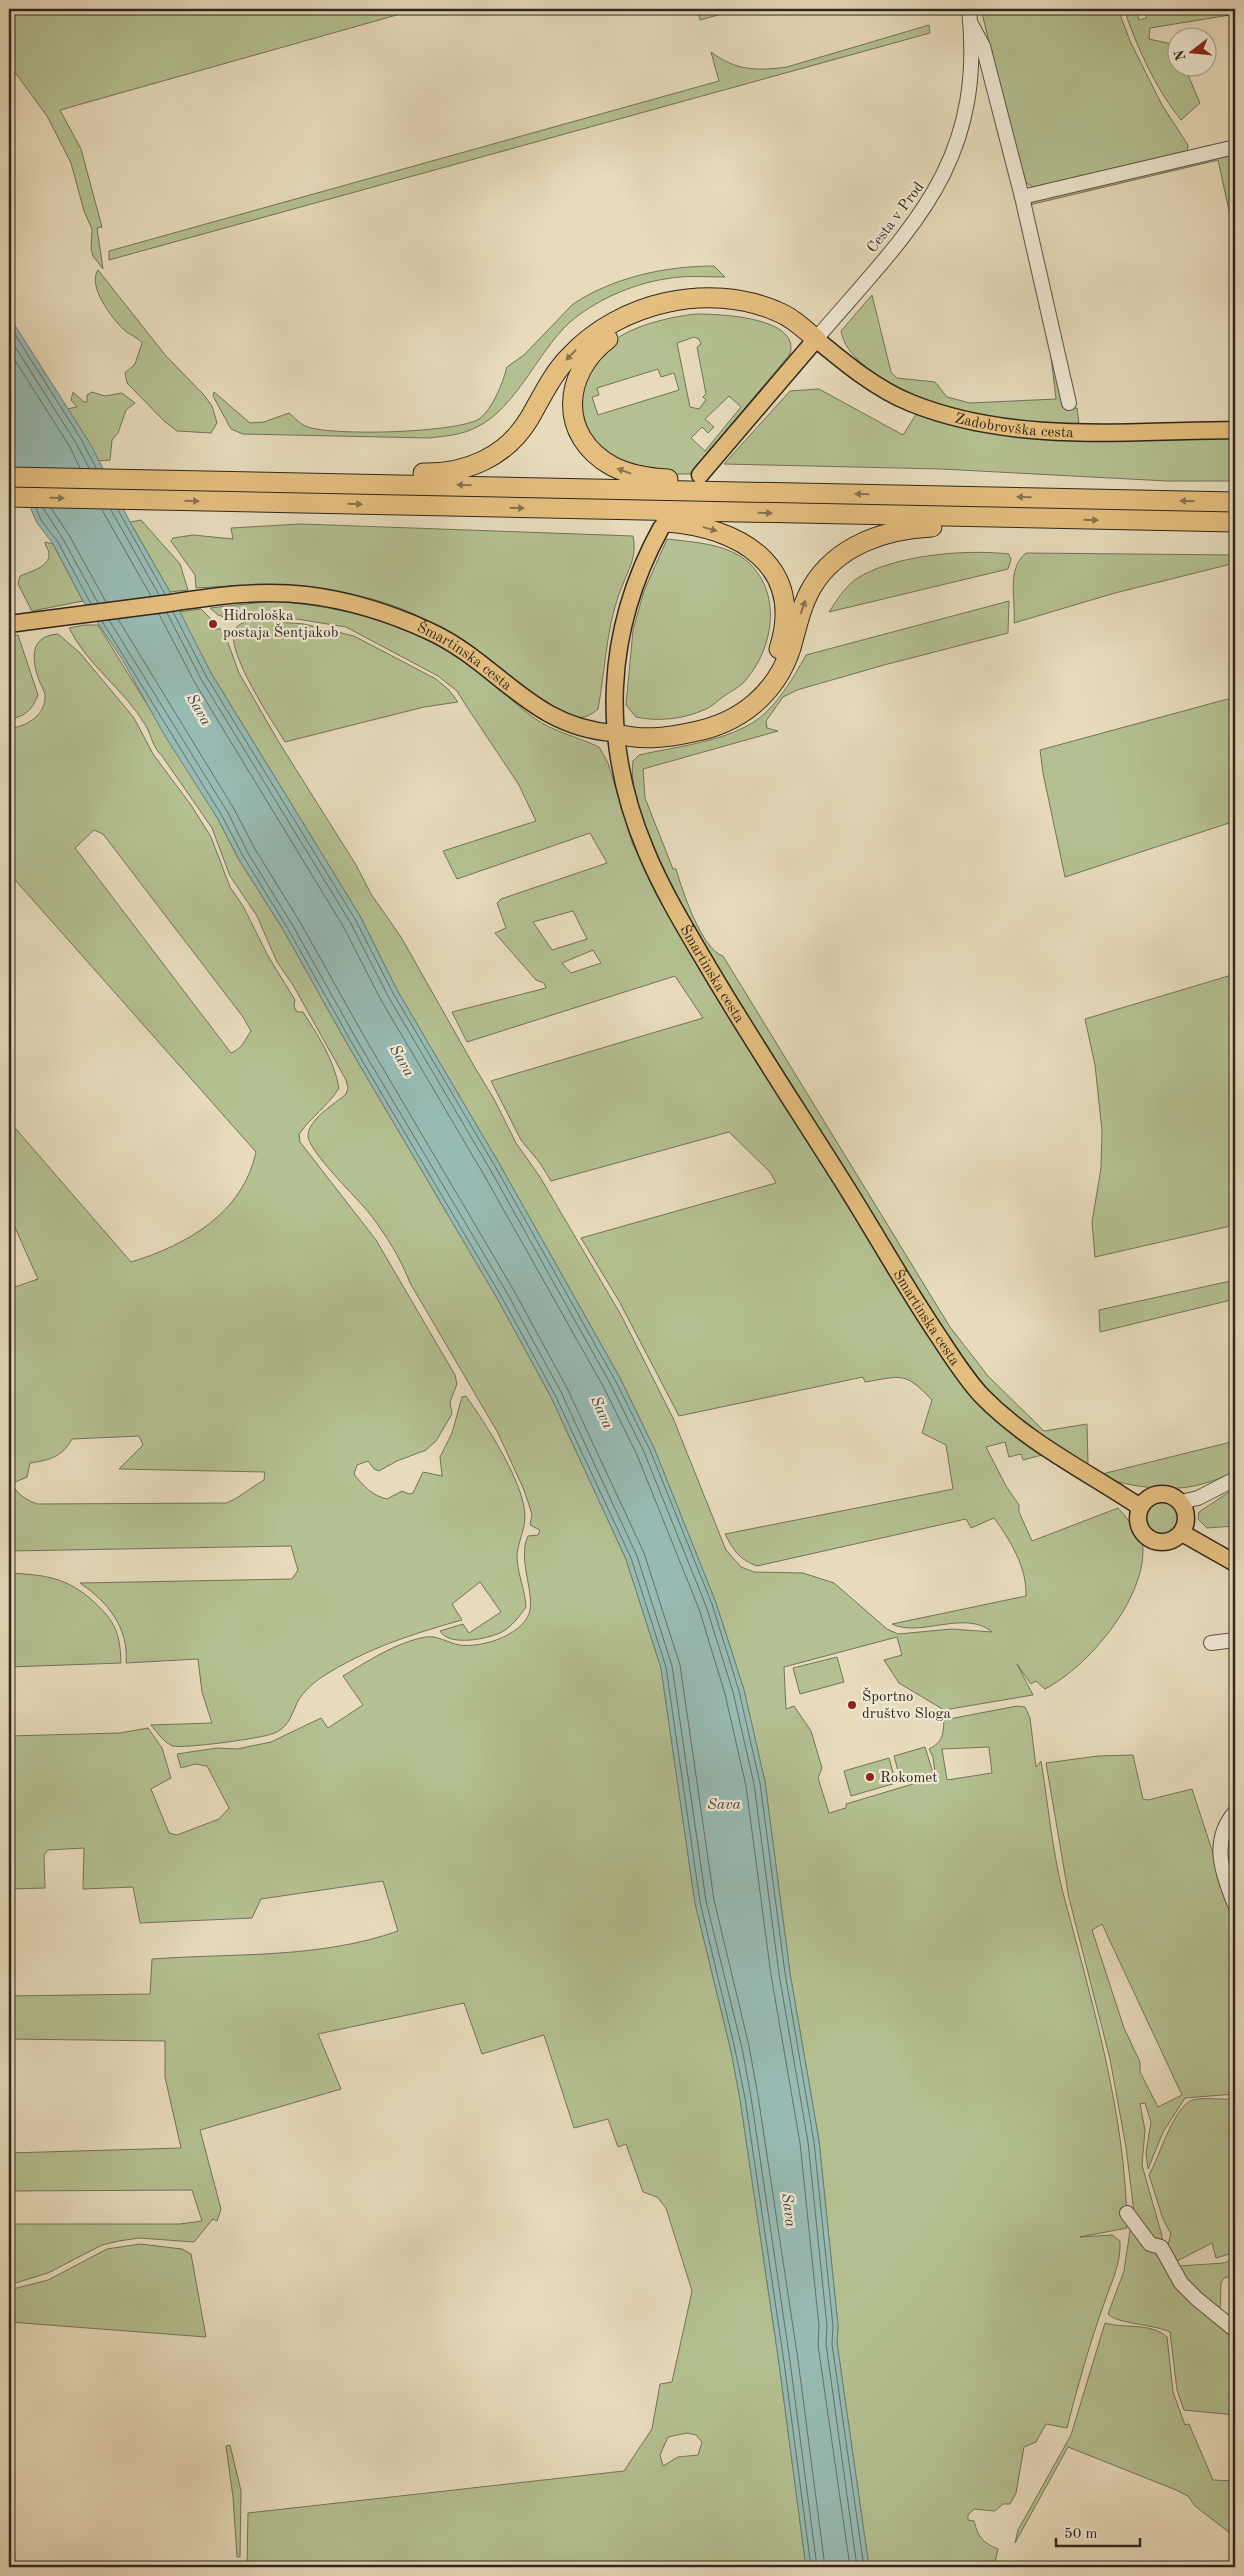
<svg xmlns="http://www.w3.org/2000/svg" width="1244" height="2576" viewBox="0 0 1244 2576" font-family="'Old Standard TT',serif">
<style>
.green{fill:#b4c091;stroke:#727458;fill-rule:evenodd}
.water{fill:#97bbb3;stroke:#6d8077}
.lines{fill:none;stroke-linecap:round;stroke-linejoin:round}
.shore{stroke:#637168;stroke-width:1}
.minor-casing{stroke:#5d5445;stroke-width:16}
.major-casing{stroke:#2f271e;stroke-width:19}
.highway-casing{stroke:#2f271e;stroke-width:21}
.minor{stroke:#efe8d3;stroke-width:14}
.major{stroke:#e4be7e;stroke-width:16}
.highway{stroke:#e4be7e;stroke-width:19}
.oneway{fill:#8a724e}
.poi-dot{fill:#8f2418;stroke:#efe8d3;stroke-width:2}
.labels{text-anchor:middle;stroke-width:4.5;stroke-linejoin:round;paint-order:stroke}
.street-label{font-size:15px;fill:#2f271e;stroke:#efe8d3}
.poi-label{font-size:15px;fill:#2f271e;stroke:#efe8d3;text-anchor:start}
.water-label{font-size:16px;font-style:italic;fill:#494c43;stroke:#efe8d3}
</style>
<rect width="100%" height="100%" fill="#e7dbbb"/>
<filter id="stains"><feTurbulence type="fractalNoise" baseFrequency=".004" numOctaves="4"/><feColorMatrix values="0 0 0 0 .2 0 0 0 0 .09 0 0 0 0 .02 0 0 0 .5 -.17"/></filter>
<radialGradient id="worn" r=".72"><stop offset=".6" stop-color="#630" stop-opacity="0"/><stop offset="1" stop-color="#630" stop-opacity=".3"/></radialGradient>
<!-- green -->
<g class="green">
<path d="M39 9H418L60 110 81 149 102 227 97 228 103 269 93 256 91 248 92 229 84 211 71 163 47 116 9 64V16Z"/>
<path d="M697 9H739L700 20Z"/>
<path d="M981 9H1118L1130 41 1162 105 1188 145 1187 153 1035 188 1023 181Z"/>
<path d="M1124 9H1136L1139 20 1147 18 1143 9H1235V16L1230 15 1150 28 1149 39 1176 45V68H1185L1200 103 1181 120C1155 88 1137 47 1124 9Z"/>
<path d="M929 25 930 33 109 260V251L719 81 711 52C736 71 757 71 787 67Z"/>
<path d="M1235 150V238L1218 160 1029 205V199Z"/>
<path d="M714 266 725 277C705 277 685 275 665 279 632 284 594 301 569 323 537 353 516 408 477 427 462 435 446 436 429 438L243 434 231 429 213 396 214 392 250 423 264 422 289 413C295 418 301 425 308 427 333 436 456 433 479 419 493 409 503 382 507 367L524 355 573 304C614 277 666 266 714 266Z"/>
<path d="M98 270 166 356 204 395 212 406 217 423 211 433 177 431 164 421 127 383 125 373 135 364 142 343C136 336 129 335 123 329 112 318 87 286 98 270Z"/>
<path d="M872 295 891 372 897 378 935 382 947 397 970 403 1056 399 1050 349 1066 410 1077 408 1079 423C1052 424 1023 425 996 420 953 413 849 379 841 331Z"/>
<path d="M696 314C719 314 801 317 790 354L690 474H658L618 463 588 438 578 392C587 377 596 359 608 346 627 326 670 317 696 314ZM694 337 699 339 701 344 697 347 706 394 703 397 706 400 699 409 690 407 677 343ZM658 369 661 377 674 373 679 390 598 415 592 397 599 395 597 388ZM729 396 741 407 705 451 691 438 702 427 708 433 714 427 705 419Z"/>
<path d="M819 389 903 435 917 413 973 431 1024 436 1235 438V481H1167L941 469 724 464 790 391Z"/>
<path d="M73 392 84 402H87V395L92 392 105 396 122 393 135 403 126 410 118 433 112 440 110 460 98 461 85 436 67 409 77 407 71 400Z"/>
<path d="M141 520 180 564 188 590 170 592 130 522Z"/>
<path d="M301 524 633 536C637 556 630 566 623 584 606 624 606 666 598 709 591 715 584 719 574 717 558 714 542 700 529 691 500 670 472 648 442 629 370 584 278 582 196 588L195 575 171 541 173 538 193 535 233 539 231 528Z"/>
<path d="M667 539C691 542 719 543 740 556 784 585 776 648 743 683 738 688 730 692 724 696 718 700 713 706 706 709 685 719 658 722 636 717L626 705 633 630 644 591Z"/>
<path d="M45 542 53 544 83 601 32 611 18 584 20 576C29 572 50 567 49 554 49 549 45 547 45 542Z"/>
<path d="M1026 553 1235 555V563L1115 593 1014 623C1016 600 1006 569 1026 553Z"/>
<path d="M1009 554 1011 560 1008 569 829 612C837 600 844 588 856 579 893 555 965 549 1009 554Z"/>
<path d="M274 601C349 607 422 626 482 674 500 688 515 705 534 718 554 732 578 737 599 747L608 763 633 845 690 951 1004 1427 1042 1455 1023 1460 1021 1454 1009 1457 1005 1442 986 1447 1006 1486 1019 1505V1512L1032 1541 1118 1508C1125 1515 1143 1539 1143 1549 1144 1600 1089 1666 1045 1689L1036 1681 1031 1684 1017 1664 1033 1695 944 1710 899 1683 884 1660 902 1655 897 1637 784 1667 786 1709 794 1706 811 1731 822 1768 818 1778 829 1813 846 1808V1804L926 1780 935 1773 933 1757 929 1749C943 1742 943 1735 944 1720L1017 1706 1025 1707 1030 1718 1036 1767 1041 1761C1048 1803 1052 1848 1062 1889 1091 1999 1126 2113 1127 2228L1080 2237 1112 2235 1120 2241C1121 2264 1112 2280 1105 2301 1090 2342 1078 2385 1067 2428L1046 2424 1036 2442 1024 2447 1016 2493 1010 2504H1003L995 2511 974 2509 968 2515V2520L974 2521C978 2537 983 2543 998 2549L994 2567H869L837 2343 838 2326 819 2141 790 1973 765 1782 744 1690 716 1603 654 1448 620 1378 500 1165 397 990 360 916 211 673 179 612 201 609 211 619 207 623 211 629H223L239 673 280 744 356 865 371 894 401 937 474 1066 494 1099 516 1143 540 1177 621 1315 673 1418 726 1550 741 1567 754 1572 803 1573 834 1583 887 1629 898 1634 952 1629 992 1632C965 1609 920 1638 892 1624L1026 1596C1027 1567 1010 1540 994 1518L971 1528 966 1519 757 1566C740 1560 733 1550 725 1534L953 1489 946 1445 922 1433 932 1400C904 1371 903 1376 865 1382L863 1377 679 1416 619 1301 581 1238 776 1183 770 1172 729 1132 551 1181 540 1163 521 1140 491 1081 703 1018 675 976 467 1042 452 1012 546 988 544 983 536 980 495 933 506 928 497 903 501 899 607 863 590 833 457 879 443 851 536 821 519 785 465 704 457 691 438 676 346 627 272 615 230 619 218 615 210 608ZM573 911 587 939 552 950 533 922ZM593 950 601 963 571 973 562 963ZM989 1747 992 1773 947 1780 942 1749Z"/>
<path d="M1009 601 1008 633 884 665 797 690 783 697 766 721 767 728 778 731 643 769 645 798 673 869H676C682 890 702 950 723 956L950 1327 988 1376 1044 1431 1087 1424 1088 1466 1022 1422 986 1388 964 1359 910 1277 693 927C673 889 626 803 633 761L639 755C674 747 715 743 747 726 774 712 792 680 806 655Z"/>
<path d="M252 620 304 624 354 636 436 679 448 689 458 702 424 707 285 742C273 722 224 650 235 629 239 623 246 622 252 620Z"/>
<path d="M84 625H98L218 819 238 858 284 931 349 1047 497 1298 551 1397 626 1559 661 1668 695 1903 731 2051 740 2099 779 2363 806 2567H247L248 2513 624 2471 652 2429 660 2384 672 2382 692 2291 666 2208 657 2197 643 2192 626 2144 618 2147 608 2119 574 2128 544 2035 482 2054 464 2003 318 2034 341 2089 200 2130 221 2209 217 2221 213 2219 194 2242 139 2238 119 2241 102 2245 48 2273 9 2285V2224H180L202 2221 192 2190 9 2191V2153L181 2148 165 2077V2041L9 2039V1996L150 1994 152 1959C234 1953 319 1959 398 1931L383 1881 261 1899 252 1918 140 1923 133 1887 83 1889 84 1848 48 1850 44 1855 45 1888 9 1889V1736L120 1733 148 1728 162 1748 171 1778 151 1789 169 1833 177 1835 219 1819 229 1808 207 1766 195 1764 181 1768 177 1754 217 1748 237 1749 271 1742 321 1718 328 1728 363 1705 343 1676C368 1661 397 1642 426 1637 436 1635 449 1643 459 1645 480 1648 516 1637 527 1618 539 1600 516 1561 528 1536L538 1535 540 1530 530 1525 532 1514 524 1490 498 1433 410 1283C401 1259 386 1235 370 1214 358 1199 309 1152 308 1136 308 1119 335 1104 346 1094L348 1088 346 1080 293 985 277 962 257 916 230 876 212 828 162 756C152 746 152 737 146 726 125 690 87 665 69 628ZM687 2433 696 2435 702 2442 698 2455 678 2457 663 2466 660 2455 668 2437Z"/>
<path d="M58 634 80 653 134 718 153 754 191 805 211 837 230 887 243 906 268 956 295 1000 294 1006 297 1012H303C318 1035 334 1060 339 1088 328 1106 311 1117 299 1134L300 1142 376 1240 455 1375 457 1384 450 1402 452 1414 436 1441 426 1450 397 1461 379 1471 374 1469 368 1461 357 1465 354 1474C363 1486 373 1496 387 1499L402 1491 409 1494 413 1493 423 1472 442 1476 440 1457 452 1433 462 1397 466 1396C485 1423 525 1483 525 1517 525 1531 517 1543 517 1558 518 1575 525 1590 526 1607 519 1617 512 1626 502 1632 488 1639 449 1647 440 1631L463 1624 469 1633 501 1612 480 1582 452 1604 462 1620C412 1634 365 1649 322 1677 313 1683 303 1692 298 1701 292 1713 290 1725 277 1732 269 1738 181 1749 173 1746 164 1743 157 1732 151 1725L212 1723 202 1692 198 1659 126 1663C129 1628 108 1602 80 1583L292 1579 298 1570 291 1546 9 1551V1289L38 1279 9 1214V1121L131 1262C187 1245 243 1213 256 1152L9 873V729C25 726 43 718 45 699 46 692 41 686 39 680 31 658 30 636 58 634ZM94 830 103 834 243 1017 251 1031C244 1041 243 1048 231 1053L75 848ZM139 1436 143 1445 119 1469 265 1472 264 1480C251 1487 238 1499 226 1503L37 1504C27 1500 15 1494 13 1483L27 1477 30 1463C50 1460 62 1457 72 1439Z"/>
<path d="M9 635H18L38 695C32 710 25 717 9 719Z"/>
<path d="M1235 697V821L1065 877 1043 773 1040 750Z"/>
<path d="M1235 974V1225L1095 1257 1092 1222 1101 1168 1102 1131 1095 1065 1085 1019Z"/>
<path d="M1235 1280V1299L1100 1332 1099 1310Z"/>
<path d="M1235 1441V1471C1189 1495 1154 1491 1105 1479L1102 1474Z"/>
<path d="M1235 1488V1526L1207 1528 1198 1519 1199 1512Z"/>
<circle cx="1162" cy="1518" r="16"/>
<path d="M9 1573C45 1575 67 1577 94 1602 116 1622 120 1634 121 1663L9 1667Z"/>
<path d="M837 1657 844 1682 800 1694 793 1668Z"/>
<path d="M925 1747 933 1773 901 1782 894 1756Z"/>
<path d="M1133 1755 1143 1799 1148 1800 1192 1789 1220 1875 1235 1912V2094L1185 2098 1163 2132 1148 2169 1146 2153 1151 2122 1145 2103 1140 2104 1145 2130 1142 2165 1162 2236V2243L1157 2245 1134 2212 1126 2147 1110 2059 1069 1898 1046 1763 1098 1756ZM1102 1924 1182 2095 1158 2107 1140 2072V2062L1124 2028 1092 1930Z"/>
<path d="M889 1758 896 1783 851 1796 844 1771Z"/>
<path d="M1235 2099V2245L1230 2246 1232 2253 1216 2258 1212 2243 1179 2260 1172 2262 1166 2251 1171 2234 1163 2219 1149 2175C1159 2158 1174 2105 1193 2100 1204 2097 1223 2100 1235 2099Z"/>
<path d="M1131 2224 1154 2252 1235 2333V2415L1184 2410 1177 2390 1170 2332C1153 2324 1117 2324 1108 2314L1124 2271Z"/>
<path d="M140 2244 182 2249 191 2254 206 2337 9 2322V2290L48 2280 107 2249Z"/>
<path d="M1235 2258V2275L1224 2278 1221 2283 1220 2315 1181 2279 1178 2266 1224 2263Z"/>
<path d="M1105 2323C1125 2329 1150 2322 1167 2337L1173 2392 1185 2425 1189 2424 1213 2480 1235 2481V2537L1195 2506 1188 2496 1176 2490 1068 2447 1015 2543 1018 2530 1071 2435Z"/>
<path d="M230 2445 241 2491 240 2557H237L233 2497 226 2446Z"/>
</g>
<!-- water -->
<path class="water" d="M9 316 91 445 130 522 170 592 211 673 360 916 397 990 500 1165 620 1378 654 1448 716 1603 744 1690 765 1782 790 1973 819 2141 838 2326 837 2343 869 2567H806L779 2363 740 2099 731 2051 695 1903 661 1668 626 1559 551 1397 497 1298 349 1047 284 931 238 858 218 819 165 736 122 659 83 601 53 544 37 523 9 459Z"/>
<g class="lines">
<!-- shore -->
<g class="shore">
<path d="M9 325 81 439 96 468"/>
<path d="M9 337 76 443 89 468"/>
<path d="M9 351 70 447 80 468"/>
<path d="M36 508 41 520 58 542 91 604"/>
<path d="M43 508 63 539 98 603"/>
<path d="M51 508 69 535 106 602"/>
<path d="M102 510 151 596"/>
<path d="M111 510 159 595"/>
<path d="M118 510 165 594"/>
<path d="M173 612 206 676 355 919 393 993 496 1168 615 1380 650 1450 712 1604 739 1691 760 1783 785 1973 814 2142 833 2326 832 2344 864 2567"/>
<path d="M167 613 201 679 350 922 388 996 491 1171 610 1383 644 1452 706 1606 733 1692 754 1784 779 1974 808 2142 827 2326 826 2344 857 2567"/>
<path d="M159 614 195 683 343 926 381 1000 484 1175 603 1386 637 1455 699 1609 725 1694 746 1786 771 1975 800 2143 819 2326 818 2345 850 2567"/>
<path d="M118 619 234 809 255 849 300 922 365 1038 513 1289 567 1388 644 1553 680 1665 714 1900 749 2046 758 2096 798 2360 825 2567"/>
<path d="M109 620 228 813 248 853 293 926 358 1042 507 1293 561 1392 637 1556 672 1666 706 1901 742 2048 751 2097 790 2361 817 2567"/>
<path d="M102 621 222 816 243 856 288 929 353 1045 501 1296 555 1395 631 1558 666 1667 700 1902 735 2049 745 2098 784 2362 811 2567"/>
</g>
<!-- minor casing -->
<g class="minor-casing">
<g id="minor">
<path d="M971 24 983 46 1022 197 1069 403"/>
<path d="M1022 197 1235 147"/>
<path d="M816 339C909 230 986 165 969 9"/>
<path d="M1181 1502 1198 1498 1235 1479"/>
<path d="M1211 1643 1235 1640"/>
<path d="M1235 1812C1210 1841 1222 1873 1235 1905"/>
<path d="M1127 2213 1150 2244 1161 2247 1181 2283 1197 2299 1235 2330"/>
</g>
</g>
<!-- major casing -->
<g class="major-casing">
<g id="major">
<path id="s1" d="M700 475 816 339C845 363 876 389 911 403 1013 444 1128 431 1235 430"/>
<path id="s2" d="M661 528C604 632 600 742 646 851 663 892 687 931 710 970 751 1039 795 1106 838 1174 872 1227 902 1282 937 1334 951 1355 965 1378 982 1396 1028 1443 1086 1471 1140 1507"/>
<path id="s3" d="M9 624C60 617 111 611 163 604 210 597 258 589 306 595 348 600 390 613 429 631 499 663 530 727 614 733"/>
<circle cx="1162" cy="1518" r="24"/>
<path d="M1182 1533 1235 1563"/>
</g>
</g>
<!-- highway casing -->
<g class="highway-casing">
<g id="highway">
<path d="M608 339C562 374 558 436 612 466 629 475 649 478 668 479"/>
<path d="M423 473C466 474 506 457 529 419 542 397 552 374 570 356 620 302 709 282 776 311 792 317 804 329 816 339"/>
<path d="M9 477 1235 502"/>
<path d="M9 497 1235 522"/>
<path d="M666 522C738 527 806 565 779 649"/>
<path d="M614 733C641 741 666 738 693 732 740 723 776 694 791 648 797 627 801 606 812 587 837 545 886 529 932 527"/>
</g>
</g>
<!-- minor -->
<use href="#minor" class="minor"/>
<!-- major -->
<use href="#major" class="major"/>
<!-- highway -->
<use href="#highway" class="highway"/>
</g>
<!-- one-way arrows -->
<defs><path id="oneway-solid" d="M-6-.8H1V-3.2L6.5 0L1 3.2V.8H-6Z" transform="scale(1.25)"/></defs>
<g class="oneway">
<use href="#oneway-solid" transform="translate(571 355) rotate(134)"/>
<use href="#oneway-solid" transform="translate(624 471) rotate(-160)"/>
<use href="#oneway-solid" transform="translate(464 485) rotate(-179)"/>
<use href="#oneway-solid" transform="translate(862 494) rotate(-179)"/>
<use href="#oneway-solid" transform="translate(1024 497) rotate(-179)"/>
<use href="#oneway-solid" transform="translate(57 498) rotate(1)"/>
<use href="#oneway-solid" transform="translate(192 501) rotate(1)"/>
<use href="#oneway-solid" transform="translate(1187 501) rotate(-179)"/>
<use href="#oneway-solid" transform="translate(355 504) rotate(1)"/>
<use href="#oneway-solid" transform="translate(517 508) rotate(1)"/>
<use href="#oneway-solid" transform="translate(765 513) rotate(1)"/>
<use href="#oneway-solid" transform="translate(1091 520) rotate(1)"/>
<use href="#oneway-solid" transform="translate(710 529) rotate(16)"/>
<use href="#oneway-solid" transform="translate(803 607) rotate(-70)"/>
</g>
<!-- markers -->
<g class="poi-dot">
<circle cx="213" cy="624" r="5"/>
<circle cx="852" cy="1705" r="5"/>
<circle cx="870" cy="1777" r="5"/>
</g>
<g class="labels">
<!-- street labels -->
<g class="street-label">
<text transform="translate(895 217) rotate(-53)" y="5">Cesta v Prod</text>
<text dy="5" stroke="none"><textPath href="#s1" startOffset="400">Zadobrovška cesta</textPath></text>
<text dy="5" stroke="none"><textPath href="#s3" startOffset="471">Šmartinska cesta</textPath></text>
<text dy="5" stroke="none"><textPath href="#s2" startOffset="475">Šmartinska cesta</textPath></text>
<text dy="5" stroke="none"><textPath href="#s2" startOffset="880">Šmartinska cesta</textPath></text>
</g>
<!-- poi labels -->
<g class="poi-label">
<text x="223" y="620">Hidrološka<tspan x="223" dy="17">postaja Šentjakob</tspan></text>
<text x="862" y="1701">Športno<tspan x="862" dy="17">društvo Sloga</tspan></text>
<text x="880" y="1782">Rokomet</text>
</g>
<!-- water labels -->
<g class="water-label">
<text transform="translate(200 709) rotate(60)" y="6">Sava</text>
<text transform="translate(403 1060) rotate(60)" y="6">Sava</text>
<text transform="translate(603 1412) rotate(66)" y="6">Sava</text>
<text x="724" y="1809">Sava</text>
<text transform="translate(790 2210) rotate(83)" y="6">Sava</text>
</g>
</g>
<!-- margin -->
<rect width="1244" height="2576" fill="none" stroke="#e7dbbb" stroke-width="30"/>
<rect x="10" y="10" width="1224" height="2556" fill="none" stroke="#2f271e" stroke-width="2.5"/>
<rect x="15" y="15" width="1214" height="2546" fill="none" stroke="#2f271e"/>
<!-- north arrow -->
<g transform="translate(1192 52) rotate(254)"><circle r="24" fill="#efe8d3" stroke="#a29b8b"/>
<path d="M0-4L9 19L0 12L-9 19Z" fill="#8f2418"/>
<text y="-8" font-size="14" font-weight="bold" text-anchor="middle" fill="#2f271e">N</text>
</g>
<!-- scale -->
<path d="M1056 2538v8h84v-8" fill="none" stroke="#2f271e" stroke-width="2.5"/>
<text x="1064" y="2538" font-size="15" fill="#2f271e" stroke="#efe8d3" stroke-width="4" paint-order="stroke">50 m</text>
<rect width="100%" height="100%" filter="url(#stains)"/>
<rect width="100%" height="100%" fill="url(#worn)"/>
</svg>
